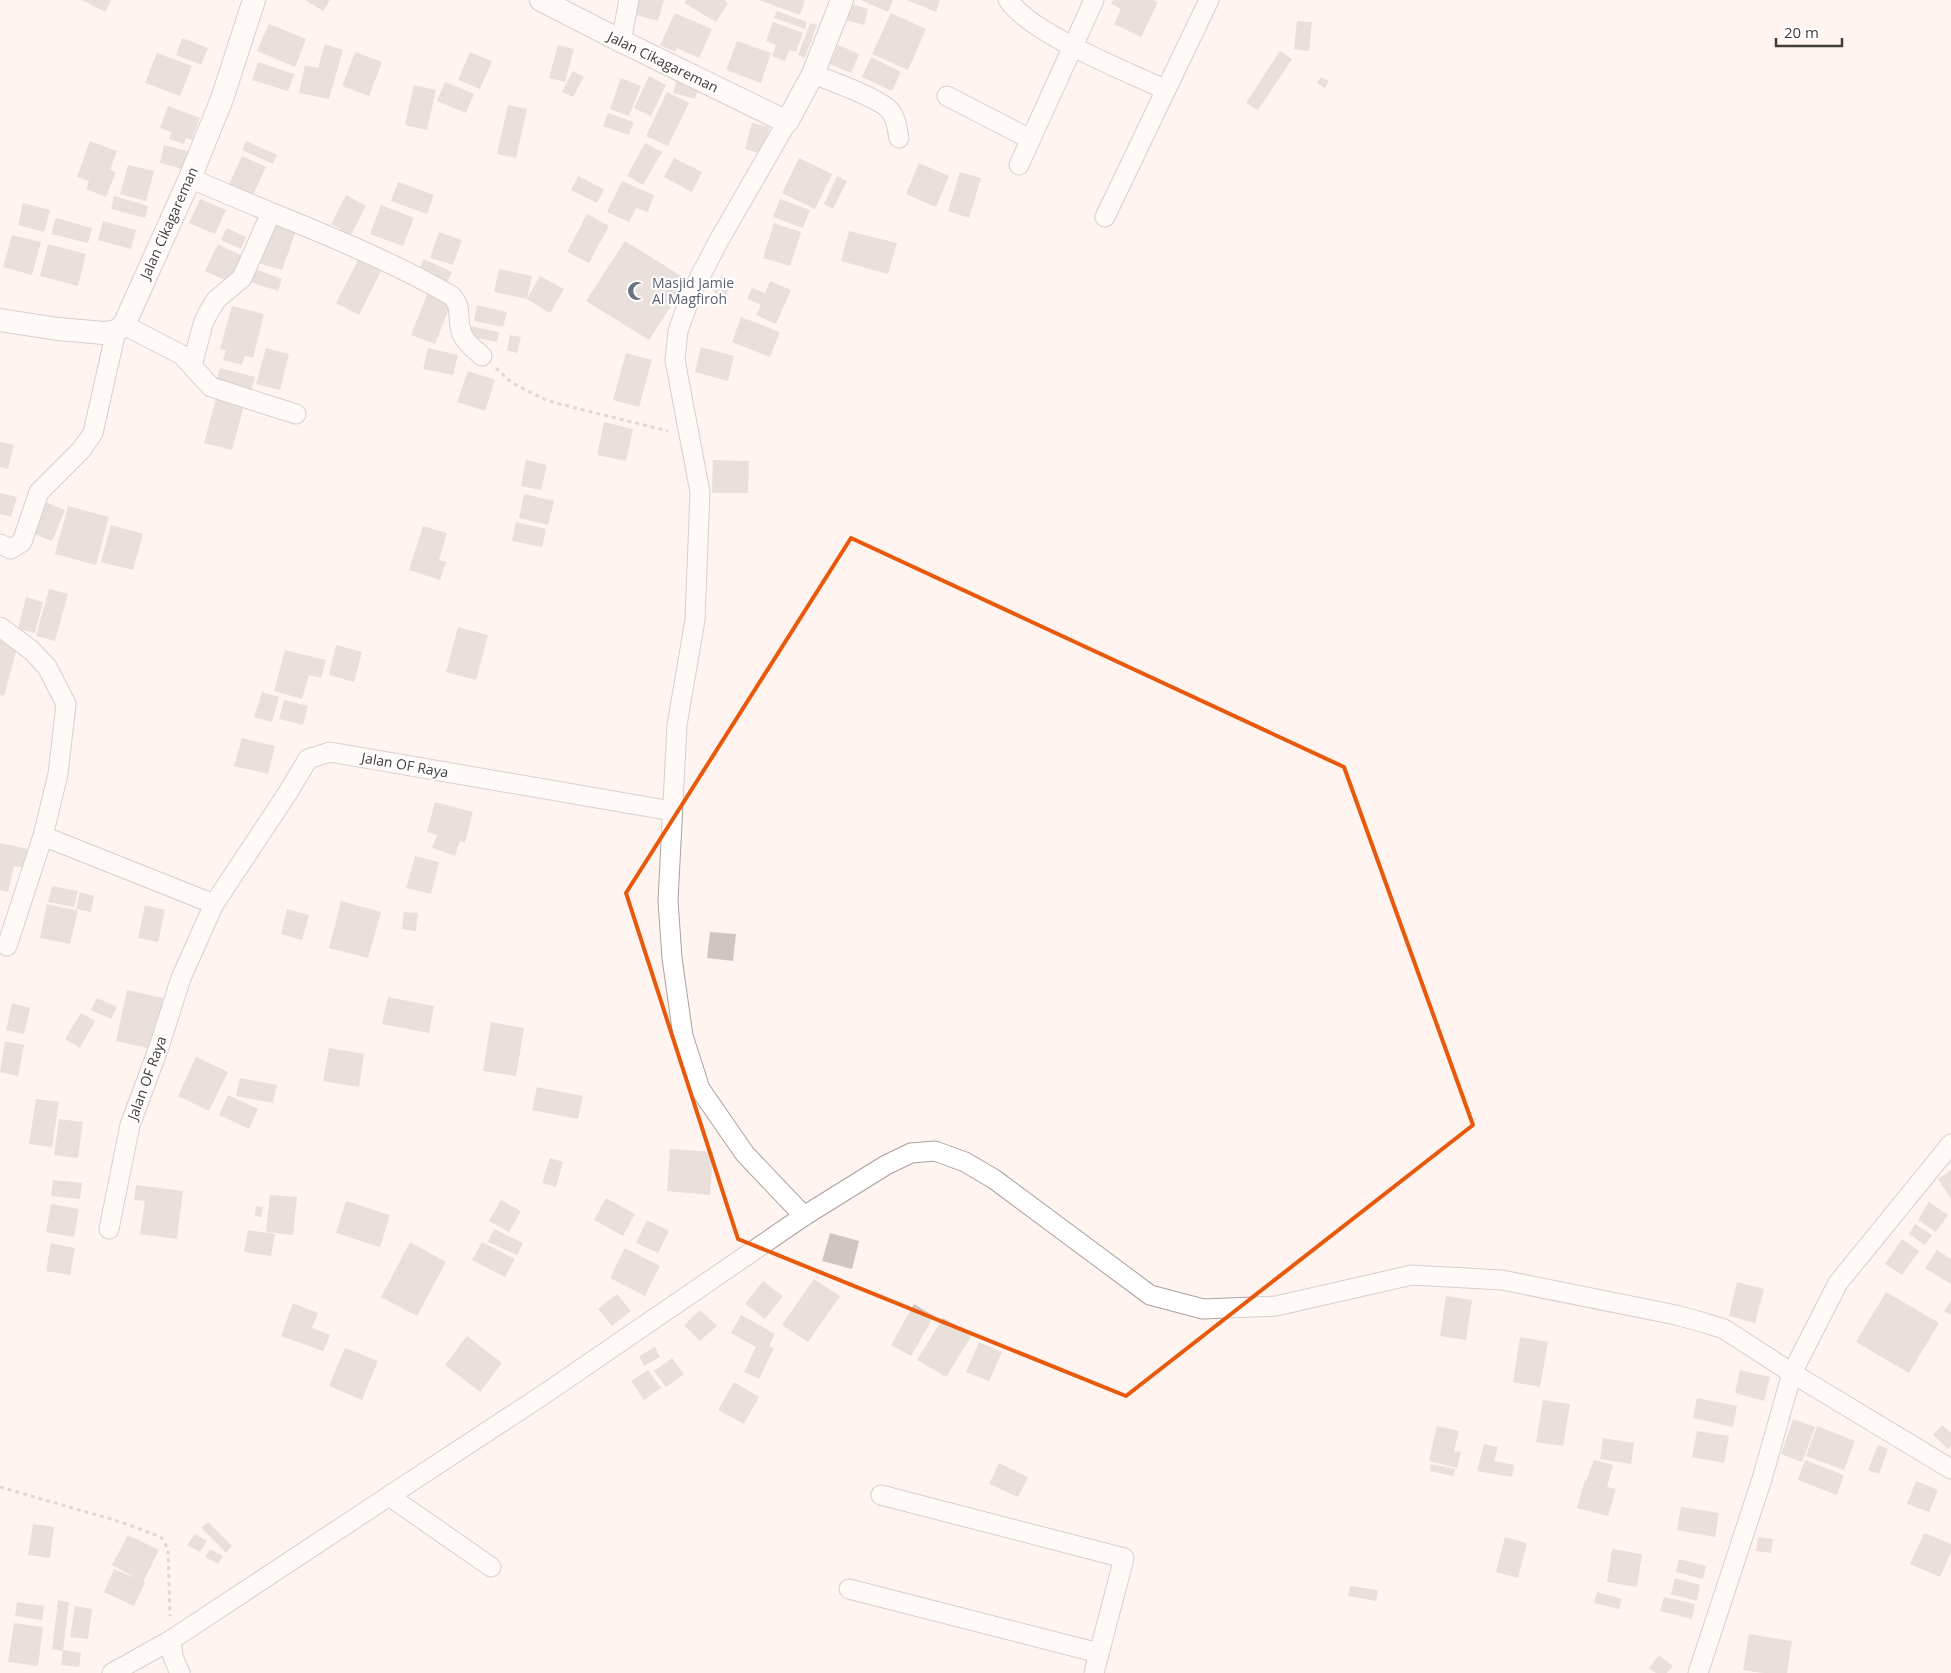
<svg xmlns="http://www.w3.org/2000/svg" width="1951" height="1673" viewBox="0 0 1951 1673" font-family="'Open Sans',sans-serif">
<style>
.building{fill:#cfc5c1}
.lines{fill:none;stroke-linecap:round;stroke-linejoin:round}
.minor-casing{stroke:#aaa19c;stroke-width:21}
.tertiary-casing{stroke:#aaa19c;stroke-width:24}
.path{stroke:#bcb4b1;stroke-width:3;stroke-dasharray:4 4;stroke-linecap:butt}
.minor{stroke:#fff;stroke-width:19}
.tertiary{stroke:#fff;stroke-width:22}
.marked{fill:none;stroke:#e8590c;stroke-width:4;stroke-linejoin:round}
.labels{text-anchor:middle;stroke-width:4;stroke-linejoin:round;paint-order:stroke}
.street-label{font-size:14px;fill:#403c3a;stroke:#fff}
.worship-label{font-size:14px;fill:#5b616d;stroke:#fff;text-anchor:start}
</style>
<rect width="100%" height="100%" fill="#fff4f0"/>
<!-- building -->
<g class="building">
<path d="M82 0H111L105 12Z"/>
<path d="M305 0H330L323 11Z"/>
<path d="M637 0H664L658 21 633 14Z"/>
<path d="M686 0H724L728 3 716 22 684 3Z"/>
<path d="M759 0H805L800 15Z"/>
<path d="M861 0H893L888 12Z"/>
<path d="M907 0H940L936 12Z"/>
<path d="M1113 0H1153L1158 2 1141 37 1114 24 1121 9 1111 4Z"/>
<path d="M851 4 868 9 864 25 846 20Z"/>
<path d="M777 11 807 22 805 29 774 18Z"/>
<path d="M675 13 712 29 699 58 677 48 675 52 660 45Z"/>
<path d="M891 13 926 29 908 70 872 54Z"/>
<path d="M1297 21 1312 22 1309 51 1294 49Z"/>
<path d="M773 22 803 33 796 52 789 50 785 61 772 56 776 45 766 41Z"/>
<path d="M810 23 817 25 805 58 798 55Z"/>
<path d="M269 24 306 39 295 67 257 51Z"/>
<path d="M182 38 208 48 201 65 176 55Z"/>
<path d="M737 41 771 53 761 83 726 70Z"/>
<path d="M325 44 343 50 329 99 299 93 305 65 318 68Z"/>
<path d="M558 45 574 49 565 82 549 78Z"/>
<path d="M838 45 859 54 851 73 830 64Z"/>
<path d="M1280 51 1292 59 1258 110 1246 103Z"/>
<path d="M355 52 382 62 369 96 342 86Z"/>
<path d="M470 52 492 61 480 89 458 80Z"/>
<path d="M157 53 192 66 180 96 145 83Z"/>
<path d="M871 57 901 72 892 91 862 77Z"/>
<path d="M258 62 294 74 288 91 252 80Z"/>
<path d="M573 71 584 77 573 97 562 92Z"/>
<path d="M649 76 666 85 651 116 634 108Z"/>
<path d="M1321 77 1329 81 1325 88 1317 83Z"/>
<path d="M621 78 641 86 629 116 610 109Z"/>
<path d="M677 80 699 86 695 99 673 93Z"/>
<path d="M445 82 474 94 466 113 437 101Z"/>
<path d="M414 85 436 90 427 130 405 125Z"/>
<path d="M667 92 689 103 668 146 646 136Z"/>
<path d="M508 105 527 109 516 158 497 154Z"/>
<path d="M168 106 200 118 192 140 186 138 184 144 169 139 171 132 160 128Z"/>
<path d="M608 113 634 122 629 135 603 126Z"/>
<path d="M752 123 770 127 762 154 745 149Z"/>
<path d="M90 141 117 151 110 170 116 172 106 197 86 189 89 181 77 177Z"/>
<path d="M246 141 277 155 273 164 242 150Z"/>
<path d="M645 143 662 152 643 185 627 176Z"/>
<path d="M164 145 194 153 189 171 160 163Z"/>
<path d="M242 156 266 167 252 197 228 186Z"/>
<path d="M674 158 702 172 692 192 664 177Z"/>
<path d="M799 158 832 174 815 209 782 193Z"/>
<path d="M919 163 949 176 936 207 906 194Z"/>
<path d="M128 165 154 171 146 201 120 194Z"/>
<path d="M960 172 981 178 969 218 948 211Z"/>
<path d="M578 176 604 189 597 203 571 190Z"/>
<path d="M837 176 847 181 833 209 824 204Z"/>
<path d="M622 181 654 195 648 212 636 208 629 222 607 212Z"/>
<path d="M398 182 434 195 427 214 391 201Z"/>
<path d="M346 195 366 206 351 235 331 224Z"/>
<path d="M114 196 148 206 145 218 111 209Z"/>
<path d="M200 199 226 210 215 234 189 223Z"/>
<path d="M780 199 810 210 803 228 773 217Z"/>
<path d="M23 203 50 210 44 232 18 225Z"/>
<path d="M381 205 414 218 403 246 370 234Z"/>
<path d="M587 214 609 226 589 263 567 252Z"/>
<path d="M56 218 92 228 88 243 51 234Z"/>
<path d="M103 221 136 230 131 249 98 240Z"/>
<path d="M271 223 296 231 282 270 258 263Z"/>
<path d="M774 223 801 232 790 266 763 258Z"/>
<path d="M227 228 246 237 241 249 221 240Z"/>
<path d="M849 231 897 243 888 274 841 261Z"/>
<path d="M439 232 462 240 453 265 430 258Z"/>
<path d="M12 235 41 242 32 275 3 267Z"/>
<path d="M625 241 688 280 649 340 586 301Z"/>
<path d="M48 244 86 254 78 286 40 276Z"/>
<path d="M218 244 242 256 229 282 205 271Z"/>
<path d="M424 259 452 272 447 282 419 269Z"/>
<path d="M358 260 381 271 359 315 336 303Z"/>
<path d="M252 268 282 279 278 291 247 281Z"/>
<path d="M499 269 532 276 527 299 494 292Z"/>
<path d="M721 275 733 280 725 298 713 292Z"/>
<path d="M540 276 564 289 550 313 527 299Z"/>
<path d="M770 281 791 290 776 324 756 315 761 305 747 299 752 288 765 293Z"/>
<path d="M428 292 452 301 435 344 411 335Z"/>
<path d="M477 305 507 312 503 327 474 321Z"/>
<path d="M232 306 264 314 253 358 245 356 242 365 223 360 226 351 220 349Z"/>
<path d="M741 317 780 332 770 357 732 342Z"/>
<path d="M470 326 499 332 497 342 468 336Z"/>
<path d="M510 335 521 337 517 353 507 350Z"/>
<path d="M701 347 734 356 728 381 695 372Z"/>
<path d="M266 348 289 354 280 390 256 384Z"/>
<path d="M428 348 458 355 453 375 423 369Z"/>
<path d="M626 353 652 360 639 407 613 400Z"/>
<path d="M220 368 255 377 250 394 215 385Z"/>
<path d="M468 371 495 380 485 411 457 402Z"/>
<path d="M217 395 245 402 232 450 204 443Z"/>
<path d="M604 422 633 429 626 461 597 455Z"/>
<path d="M0 442 14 445 8 469 0 467Z"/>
<path d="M526 460 547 465 541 490 521 486Z"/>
<path d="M713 460 749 461 748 493H712Z"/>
<path d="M0 493 17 497 11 517 0 514Z"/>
<path d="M524 494 554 501 548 525 519 518Z"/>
<path d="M40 500 65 510 52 541 27 531Z"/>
<path d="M68 506 109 517 96 565 55 554Z"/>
<path d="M516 522 546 529 542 547 512 541Z"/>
<path d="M111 525 143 534 133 570 101 562Z"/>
<path d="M423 526 447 533 439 560 446 562 440 580 409 570Z"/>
<path d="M49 589 68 594 55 641 36 636Z"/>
<path d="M26 597 43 602 35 633 18 629Z"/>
<path d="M458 627 488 635 476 680 446 672Z"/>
<path d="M0 639 18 644 4 696 0 695Z"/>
<path d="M336 645 362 652 354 682 329 675Z"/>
<path d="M285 650 326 660 321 678 309 675 302 699 274 691Z"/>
<path d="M262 692 279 697 272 722 254 717Z"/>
<path d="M284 700 308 706 303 725 279 719Z"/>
<path d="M242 738 275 746 268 774 234 766Z"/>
<path d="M435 802 473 812 465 843 460 841 455 856 432 848 437 835 427 832Z"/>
<path d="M0 843 33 850 29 869 14 866 8 892 0 890Z"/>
<path d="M415 856 439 862 431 894 406 888Z"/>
<path d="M52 886 78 891 74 907 48 902Z"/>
<path d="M80 892 94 896 91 912 76 909Z"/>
<path d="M341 901 381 912 368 958 329 948Z"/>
<path d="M47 904 78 911 70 944 40 938Z"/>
<path d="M145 905 165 910 158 942 138 938Z"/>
<path d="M287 909 309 915 302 940 281 934Z"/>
<path d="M404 912 418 913 416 931 402 929Z"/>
<path d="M710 932 736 934 733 961 707 958Z"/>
<path d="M127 990 163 998 152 1049 116 1041Z"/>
<path d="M388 997 434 1006 429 1033 382 1024Z"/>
<path d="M97 998 117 1007 111 1019 91 1010Z"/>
<path d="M12 1003 30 1008 24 1034 6 1030Z"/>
<path d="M81 1013 95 1021 80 1048 65 1039Z"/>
<path d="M491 1022 524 1028 516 1076 483 1071Z"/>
<path d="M5 1041 24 1045 18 1076 0 1072Z"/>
<path d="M329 1048 364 1054 359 1087 323 1081Z"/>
<path d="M196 1057 228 1072 209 1111 178 1096Z"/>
<path d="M240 1078 277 1085 273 1103 236 1096Z"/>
<path d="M537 1087 583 1096 578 1119 532 1110Z"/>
<path d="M228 1095 258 1109 249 1129 219 1115Z"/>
<path d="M36 1099 59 1102 52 1147 29 1144Z"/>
<path d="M59 1119 83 1122 78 1158 54 1155Z"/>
<path d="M670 1149 713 1152 710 1195 667 1191Z"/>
<path d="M550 1158 563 1162 556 1187 542 1183Z"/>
<path d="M1951 1170V1199L1938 1179Z"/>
<path d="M53 1180 82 1183 80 1199 51 1196Z"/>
<path d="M136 1185 183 1191 177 1239 140 1234 145 1201 134 1200Z"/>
<path d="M270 1195 297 1197 293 1235 266 1232Z"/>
<path d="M606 1198 635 1214 623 1236 594 1220Z"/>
<path d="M501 1200 521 1211 509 1232 489 1221Z"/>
<path d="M346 1201 390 1215 380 1247 336 1233Z"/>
<path d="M1929 1202 1948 1215 1936 1232 1918 1220Z"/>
<path d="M51 1204 79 1209 74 1237 46 1232Z"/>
<path d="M256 1206 263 1207 261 1217 255 1216Z"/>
<path d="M647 1220 669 1231 658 1253 636 1243Z"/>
<path d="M1915 1224 1932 1235 1925 1245 1909 1234Z"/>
<path d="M494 1229 523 1243 517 1255 488 1242Z"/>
<path d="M248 1230 275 1234 271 1256 244 1252Z"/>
<path d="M830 1233 859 1241 852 1269 822 1261Z"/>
<path d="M1902 1239 1919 1251 1902 1275 1885 1264Z"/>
<path d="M410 1242 446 1262 417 1316 381 1297Z"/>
<path d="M482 1242 515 1259 505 1277 472 1260Z"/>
<path d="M51 1243 75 1248 70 1275 46 1271Z"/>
<path d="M625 1248 660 1266 645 1296 610 1278Z"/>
<path d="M1937 1250 1951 1259V1284L1925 1268Z"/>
<path d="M814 1279 840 1296 808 1342 782 1325Z"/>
<path d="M763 1281 783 1296 765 1319 745 1304Z"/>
<path d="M1737 1282 1764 1289 1755 1323 1729 1316Z"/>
<path d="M1886 1292 1939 1323 1909 1373 1856 1342Z"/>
<path d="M617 1294 631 1311 612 1326 598 1309Z"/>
<path d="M1446 1296 1472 1300 1466 1340 1440 1336Z"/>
<path d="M1951 1301V1315L1944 1311Z"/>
<path d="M293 1303 318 1313 312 1328 330 1335 323 1351 281 1336Z"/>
<path d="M914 1304 934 1316 911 1356 891 1345Z"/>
<path d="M700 1310 717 1326 700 1341 684 1325Z"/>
<path d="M741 1315 775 1334 769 1346 774 1348 759 1379 744 1372 756 1347 731 1333Z"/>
<path d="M943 1318 972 1335 946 1377 917 1360Z"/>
<path d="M467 1336 502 1363 480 1392 445 1365Z"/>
<path d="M1520 1337 1548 1342 1540 1387 1513 1382Z"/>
<path d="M979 1342 1002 1352 989 1381 966 1372Z"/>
<path d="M655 1347 660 1357 644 1366 639 1356Z"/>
<path d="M345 1348 378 1361 362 1400 329 1386Z"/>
<path d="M672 1358 684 1374 666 1387 654 1371Z"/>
<path d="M648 1370 661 1388 644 1400 631 1381Z"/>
<path d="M1740 1370 1770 1377 1764 1401 1735 1393Z"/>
<path d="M734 1382 759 1397 744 1424 718 1410Z"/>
<path d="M1697 1398 1737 1406 1733 1427 1693 1418Z"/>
<path d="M1543 1400 1570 1404 1563 1446 1536 1442Z"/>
<path d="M1793 1419 1815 1427 1802 1462 1781 1454Z"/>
<path d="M1942 1425 1951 1433V1446L1948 1449 1933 1435Z"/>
<path d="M1437 1426 1459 1431 1454 1451 1461 1452 1457 1468 1429 1461Z"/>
<path d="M1817 1426 1855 1441 1844 1470 1806 1456Z"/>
<path d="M1697 1431 1729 1436 1724 1463 1692 1457Z"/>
<path d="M1603 1438 1634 1443 1631 1464 1600 1459Z"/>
<path d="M1484 1444 1498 1447 1494 1461 1514 1465 1512 1477 1477 1471Z"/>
<path d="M1878 1445 1888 1449 1879 1474 1868 1470Z"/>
<path d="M1594 1460 1613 1465 1607 1487 1616 1489 1608 1516 1577 1508 1585 1480 1586 1481Z"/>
<path d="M1805 1460 1844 1475 1837 1495 1798 1480Z"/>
<path d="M999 1463 1028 1477 1018 1497 989 1484Z"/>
<path d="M1431 1464 1455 1469 1453 1476 1430 1471Z"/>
<path d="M1916 1481 1938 1490 1929 1512 1907 1504Z"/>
<path d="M1681 1507 1719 1513 1715 1537 1677 1530Z"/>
<path d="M208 1522 232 1546 226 1553 201 1528Z"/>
<path d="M33 1524 54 1527 50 1558 28 1555Z"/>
<path d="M1924 1533 1951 1544V1552L1940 1577 1910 1564Z"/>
<path d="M195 1534 207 1541 200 1552 187 1545Z"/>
<path d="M128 1535 159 1550 143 1582 145 1583 134 1606 104 1592 114 1569 137 1579 112 1565Z"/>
<path d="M1505 1537 1527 1543 1518 1578 1496 1572Z"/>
<path d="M1758 1537 1773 1539 1771 1553 1756 1551Z"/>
<path d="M210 1549 223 1556 218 1564 205 1557Z"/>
<path d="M1612 1549 1642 1554 1637 1587 1607 1582Z"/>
<path d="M1679 1559 1706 1566 1703 1579 1676 1572Z"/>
<path d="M1675 1578 1700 1585 1697 1601 1671 1594Z"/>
<path d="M1350 1586 1378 1590 1376 1601 1348 1596Z"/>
<path d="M1597 1592 1622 1599 1619 1609 1594 1603Z"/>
<path d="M1664 1597 1695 1604 1692 1619 1660 1611Z"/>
<path d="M58 1600 69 1602 63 1651 52 1649Z"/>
<path d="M17 1602 44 1606 42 1620 15 1616Z"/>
<path d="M75 1606 92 1609 88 1639 70 1637Z"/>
<path d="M14 1623 43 1627 38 1666 8 1662Z"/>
<path d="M1749 1634 1792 1641 1787 1673H1763L1743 1670Z"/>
<path d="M63 1650 81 1653 79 1667 61 1665Z"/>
<path d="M1659 1655 1673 1666 1667 1673H1656L1649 1668Z"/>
</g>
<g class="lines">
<!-- minor casing -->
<g class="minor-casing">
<g id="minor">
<path d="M1008 0C1033 35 1126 71 1166 90"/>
<path d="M621 41 629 0"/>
<path d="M813 74C829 80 884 100 891 112 897 120 897 129 899 138"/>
<path d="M947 96 1030 139"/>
<path d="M787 122 718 242 692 292 678 331 675 360 700 492 695 620 677 725 668 901 672 958 683 1036 700 1089 745 1154 804 1216"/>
<path d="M1019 165 1094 0"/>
<path d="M190 178C277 217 369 248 452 296 461 306 458 314 460 327 462 340 473 348 482 356"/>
<path d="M1105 217 1209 0"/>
<path d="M124 325 182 355 211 387 296 414"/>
<path d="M192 366 203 324 207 315 216 300 242 278 271 213"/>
<path d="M0 544 11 549 22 542 39 492 81 450 93 433 116 331"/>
<path d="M0 627 31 650 47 667 66 704 58 774 43 836 7 946"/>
<path d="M43 836 214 904"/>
<path d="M109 1229 130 1125 159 1047 181 978 214 904 287 794 308 759 330 752 672 811"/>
<path d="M881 1495 1124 1558 1094 1673"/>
<path d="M389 1496 491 1567"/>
<path d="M849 1589 1099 1653"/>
<path d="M171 1640 173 1657 180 1673"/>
<path d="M112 1673 171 1640 389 1496 543 1395 804 1216 886 1165 911 1153 935 1151 965 1162 994 1179 1150 1295 1203 1309 1276 1306 1412 1275 1502 1280 1676 1315 1705 1323 1724 1329 1792 1373 1951 1469"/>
<path d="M1698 1673 1762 1479 1792 1373 1838 1283 1951 1144"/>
</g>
</g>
<!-- tertiary casing -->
<g class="tertiary-casing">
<g id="tertiary">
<path d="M541 0 621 41 787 122 813 74 842 0"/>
<path d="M0 320 58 329 104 333 116 331 124 325 190 178 222 99 254 0"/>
</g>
</g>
<!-- path -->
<g class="path">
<path d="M496 368 512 383 548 401 668 431"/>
<path d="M0 1487 121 1522 161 1537 168 1549 170 1616"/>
</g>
<!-- minor -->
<use href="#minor" class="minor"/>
<!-- tertiary -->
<use href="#tertiary" class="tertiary"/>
</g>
<!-- marked area -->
<path d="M0 0H1951V1673H0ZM851 538 1344 767 1473 1125 1126 1396 738 1239 626 893Z" fill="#fff4f0" fill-opacity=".55" fill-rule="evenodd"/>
<path class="marked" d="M851 538 1344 767 1473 1125 1126 1396 738 1239 626 893Z"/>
<!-- icons -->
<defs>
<g id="mosque-bare" transform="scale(1.5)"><path d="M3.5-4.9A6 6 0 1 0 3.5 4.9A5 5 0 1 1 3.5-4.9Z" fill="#6b7280" stroke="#fff" stroke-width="2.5" paint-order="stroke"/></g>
</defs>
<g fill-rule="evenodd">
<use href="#mosque-bare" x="637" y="291"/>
</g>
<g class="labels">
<!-- street labels -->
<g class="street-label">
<text transform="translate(663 62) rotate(26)" y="5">Jalan Cikagareman</text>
<text transform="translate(169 223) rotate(-66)" y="5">Jalan Cikagareman</text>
<text transform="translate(405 765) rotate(10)" y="5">Jalan OF Raya</text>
<text transform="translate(147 1078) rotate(-70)" y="5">Jalan OF Raya</text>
</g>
<!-- worship labels -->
<g class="worship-label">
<text x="652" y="288">Masjid Jamie<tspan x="652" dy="16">Al Magfiroh</tspan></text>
</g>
</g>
<!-- scale -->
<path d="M1776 38v8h66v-8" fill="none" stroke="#403c3a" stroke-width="2.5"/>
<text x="1784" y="38" font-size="15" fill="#403c3a" stroke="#ffffff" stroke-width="4" paint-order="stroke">20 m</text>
</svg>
